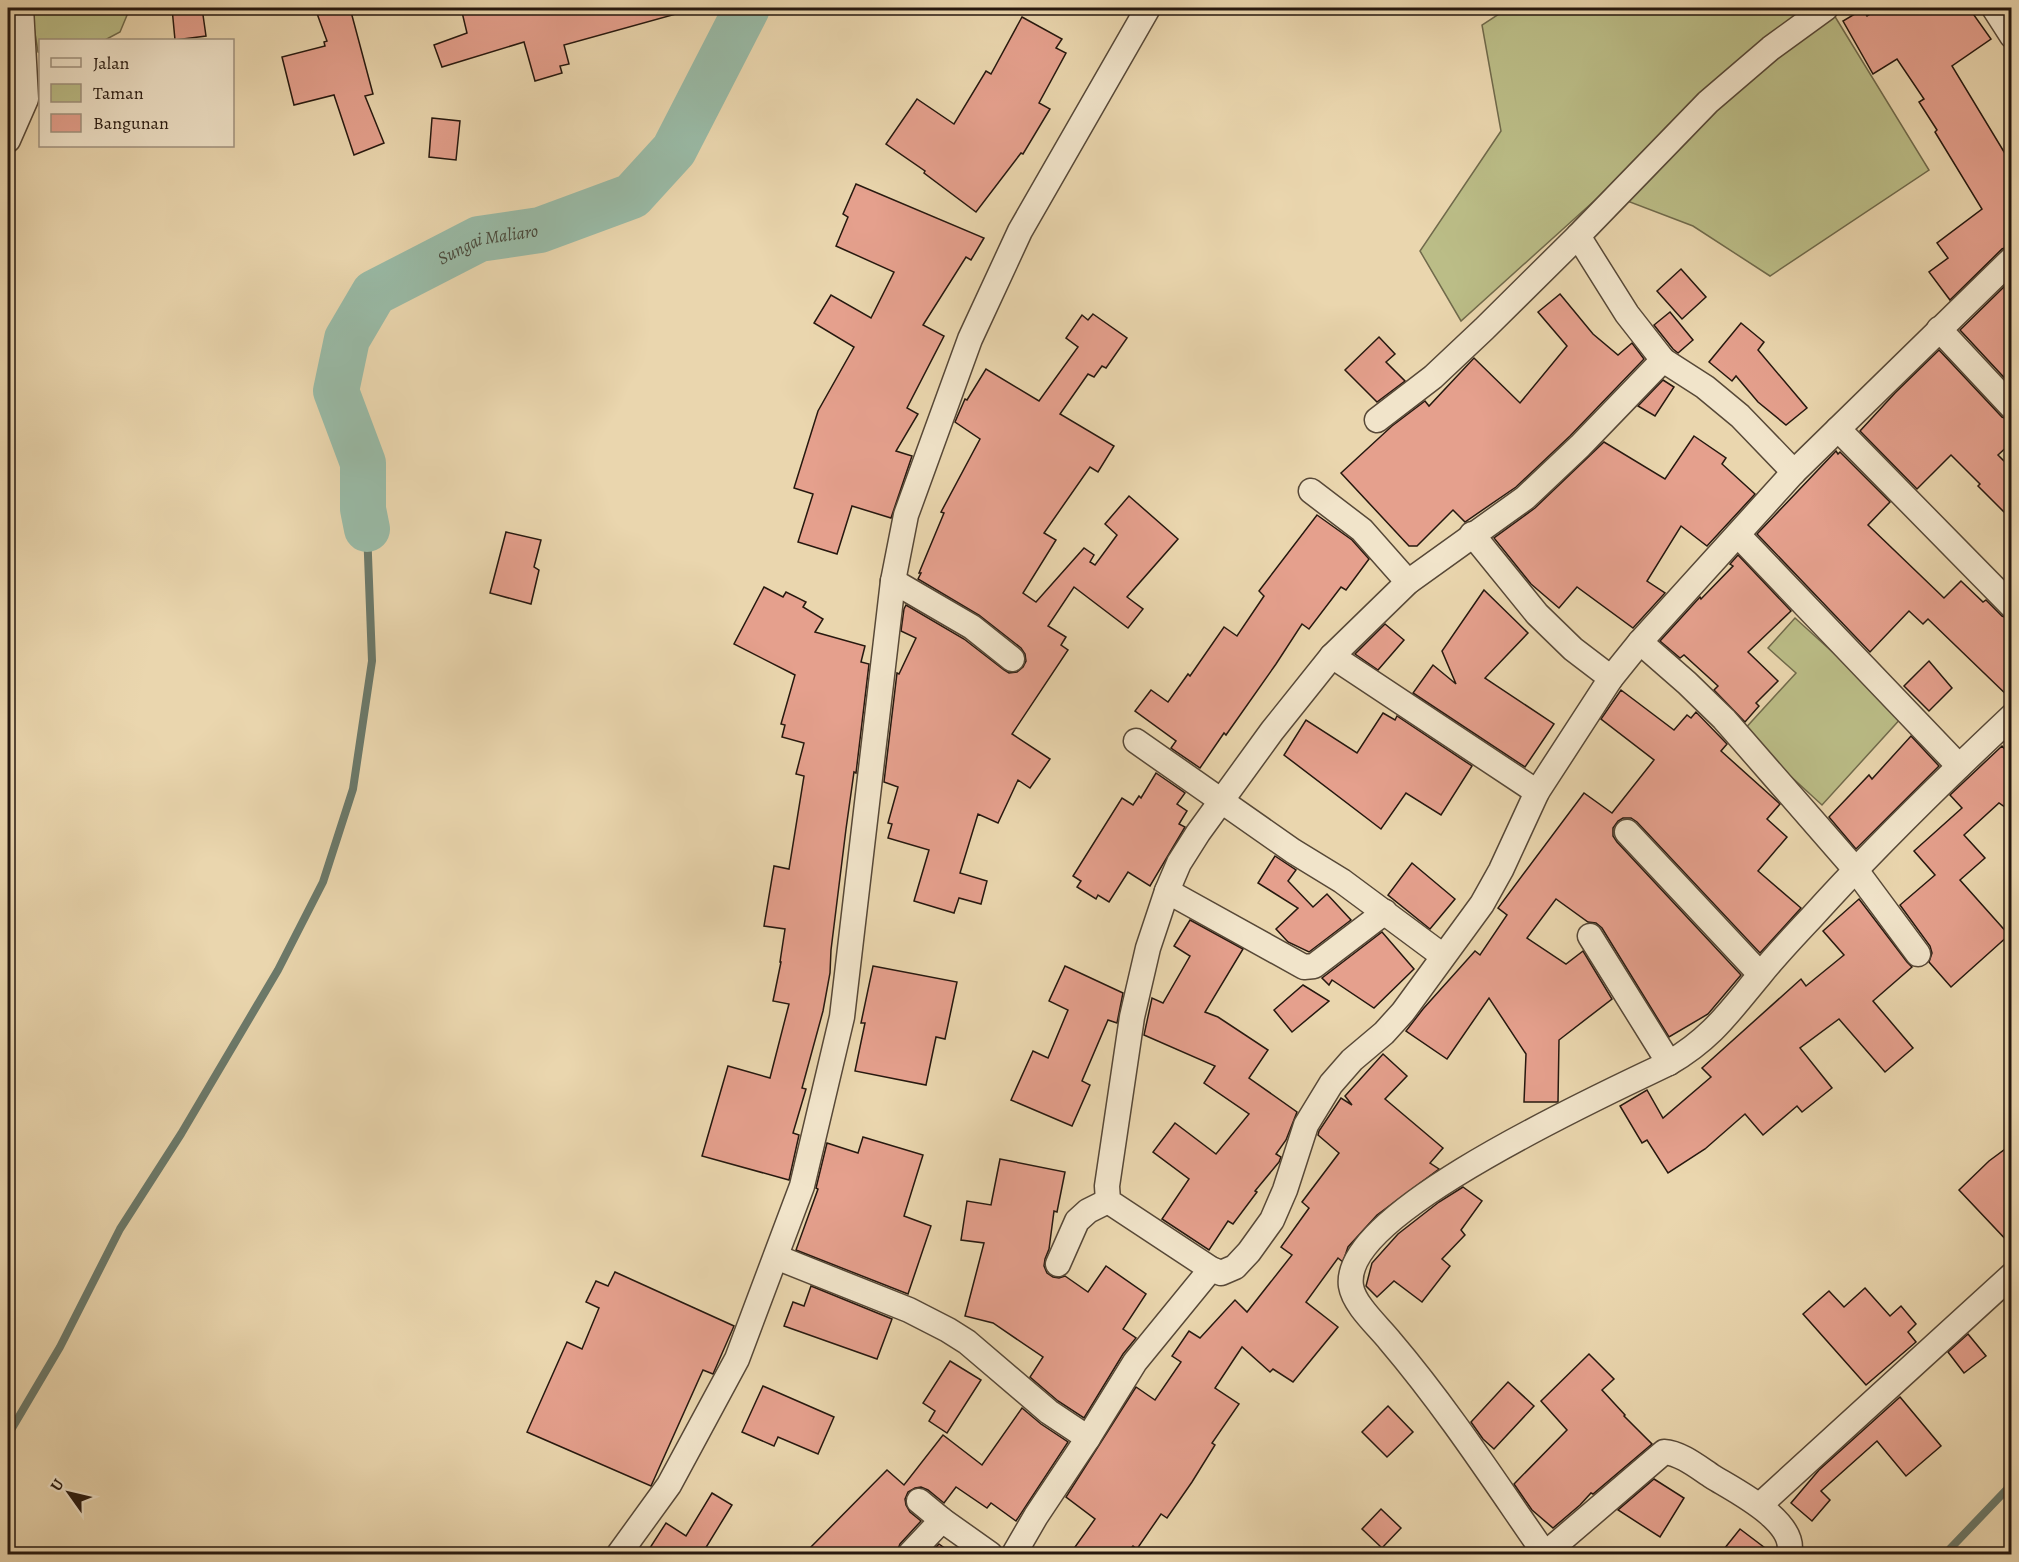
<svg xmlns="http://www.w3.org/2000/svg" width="2019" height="1562" viewBox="0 0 2019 1562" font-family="Alegreya,serif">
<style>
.green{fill:#bbbd87;stroke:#706a4b;stroke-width:1.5}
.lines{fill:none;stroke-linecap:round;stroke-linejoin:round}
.stream{stroke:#6b796a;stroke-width:8}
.river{stroke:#99baa6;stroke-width:46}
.building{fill:#e5a08d;stroke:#26180f;stroke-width:1.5}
.minor-casing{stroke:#574837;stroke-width:27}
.minor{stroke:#f1e4ca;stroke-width:24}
.labels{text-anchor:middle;stroke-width:4.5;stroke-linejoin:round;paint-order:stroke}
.water-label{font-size:18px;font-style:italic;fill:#48493c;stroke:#f1e4ca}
</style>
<rect width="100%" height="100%" fill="#ead6ae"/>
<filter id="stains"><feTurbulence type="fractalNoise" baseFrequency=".00333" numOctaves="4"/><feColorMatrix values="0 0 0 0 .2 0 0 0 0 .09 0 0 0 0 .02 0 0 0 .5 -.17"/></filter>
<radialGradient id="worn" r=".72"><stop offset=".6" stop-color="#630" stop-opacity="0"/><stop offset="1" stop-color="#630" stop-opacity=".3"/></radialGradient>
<!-- green -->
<g class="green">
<path d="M31 8H130L120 32 105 40H40V53L38 52Z"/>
<path d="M1508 8H1841L1834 15 1929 170 1770 276 1693 226 1604 192 1461 321 1420 251 1501 131 1482 25Z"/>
<path d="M1795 618 1903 716 1822 805 1742 732 1796 673 1768 648Z"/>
</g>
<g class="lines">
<!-- stream -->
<g class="stream">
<path d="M8 1435 60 1347 120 1229 181 1134 278 970 323 882 353 789 372 661 367 529"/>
<path d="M1945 1554 2012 1484"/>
</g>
<!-- river -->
<path class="river" id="s1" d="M367 529 363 509V463L336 391 347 339 374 293 479 239 540 230 632 196 674 150 747 8"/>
</g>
<!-- building -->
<g class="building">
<path d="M172 8H202L206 36 175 40Z"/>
<path d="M315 8H350L373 94 365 96 384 143 354 155 334 95 294 105 282 57 325 46 324 42 327 41Z"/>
<path d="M461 8H553L555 13 576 8H675L676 14 564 45 569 64 560 66 562 73 535 81 524 42 442 67 434 45 467 33Z"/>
<path d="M1880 8H1969L1991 39 1952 66 2012 165V245L2002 249 1950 300 1929 272 1948 258 1937 243 1982 209 1935 132 1937 130 1919 102 1924 99 1897 59 1873 74 1843 21 1863 9 1867 16Z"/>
<path d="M1022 17 1062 39 1056 48 1066 53 1039 103 1050 109 1023 154 1021 153 976 212 924 173 925 171 886 144 917 99 954 124 986 71 991 74Z"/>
<path d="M432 118 460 121 456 160 429 157Z"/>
<path d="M856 184 984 238 971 260 966 257 923 325 944 336 907 408 918 414 896 451 912 456 891 518 852 506 837 554 798 542 813 494 794 488 818 411 854 347 814 323 831 295 871 318 894 272 836 246 848 217 843 214Z"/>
<path d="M1681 269 1706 297 1682 319 1657 291Z"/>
<path d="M2012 279V386L1960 330Z"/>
<path d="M1560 294 1593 334 1618 355 1632 343 1644 359 1570 436 1516 487 1465 522 1453 510 1417 546H1409L1341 473 1392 426 1425 401 1429 406 1474 358 1520 403 1567 346 1538 312Z"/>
<path d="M1670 312 1693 340 1678 353 1673 349 1654 325Z"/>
<path d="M1093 314 1127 338 1106 368 1102 366 1094 377 1088 374 1060 414 1114 446 1098 472 1090 467 1044 533 1056 540 1023 593 1036 602 1084 548 1094 555 1090 562 1095 565 1117 535 1105 524 1129 496 1178 539 1127 597 1143 609 1128 628 1074 587 1048 626 1066 637 1061 645 1068 650 1012 734 1050 759 1030 788 1018 780 998 823 978 814 960 873 987 881 981 904 959 898 954 913 914 901 929 850 888 838 892 824 888 823 898 787 884 782 897 673 899 674 916 638 901 631 904 609 906 605 964 639 1004 670 1009 673 1017 672 1023 667 1026 661 1025 654 1021 648 979 615 918 579 921 573H919L944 513 941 512 980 439 955 422 965 399 967 400 986 369 1039 401 1078 347 1066 338 1082 315 1088 320Z"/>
<path d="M1741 323 1764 342 1758 350 1807 408 1786 425 1758 402 1736 376 1732 381 1709 362Z"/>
<path d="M1379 337 1395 354 1386 362 1405 381 1377 402 1345 370Z"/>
<path d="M1939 350 2002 417 2012 421V442L1998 455 2012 469V520L1978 486 1980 484 1951 455 1917 489 1860 431 1895 393Z"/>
<path d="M1663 380 1674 387 1655 416 1638 406Z"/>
<path d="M1694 436 1726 458 1722 464 1755 494 1707 546 1681 526 1647 581 1665 593 1633 628 1577 587 1559 608 1531 584 1494 538 1535 508 1604 442 1665 479Z"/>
<path d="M1836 451 1838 454 1840 452 1890 502 1868 525 1944 598 1961 581 1983 602 1986 600 2002 616 2012 620V700L1928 619 1923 624 1909 611 1870 652 1757 534Z"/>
<path d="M1317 515 1352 540 1369 559 1346 590 1341 587 1309 629 1302 624 1276 664 1226 735 1224 733 1200 768 1171 748 1176 741 1135 711 1151 690 1168 702 1188 674 1190 676 1224 627 1237 636 1264 596 1259 591Z"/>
<path d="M506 532 541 540 534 567 539 570 531 604 490 593Z"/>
<path d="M1738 555 1791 611 1748 652 1778 681 1756 703 1759 706 1745 722 1714 690 1718 686 1684 655 1680 658 1660 641 1700 597 1701 599 1733 566 1730 564Z"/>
<path d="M764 587 783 597 786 592 806 602 803 607 823 619 815 632 865 646 861 662 869 664 856 773 854 772 846 829 831 950 830 973 823 1011 802 1088 806 1089 793 1133 799 1135 789 1180 702 1156 728 1066 770 1078 789 1004 773 1001 781 962H780L785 929 764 926 774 866 789 869 804 776 796 774 804 743 782 737 785 725 781 724 795 675 734 644Z"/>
<path d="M1484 590 1528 633 1485 678 1554 724 1525 767 1413 693 1433 665 1456 684 1442 651Z"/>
<path d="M1385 624 1404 640 1378 670 1355 654Z"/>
<path d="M1929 661 1952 688 1929 711 1904 686Z"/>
<path d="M1621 690 1674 730 1687 715 1691 718 1696 712 1727 744 1721 751 1780 804 1767 819 1787 837 1758 871 1801 908 1760 953 1637 822 1631 818H1623L1618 821 1613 828V836L1617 842 1741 975 1708 1014 1669 1037 1602 928 1596 923 1588 922 1556 899 1527 938 1566 964 1583 951 1612 999 1559 1040 1558 1102H1524L1526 1054 1489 998 1447 1059 1406 1031 1423 1009 1475 951 1480 955 1507 915 1498 908 1584 793 1612 813 1654 760 1601 719Z"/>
<path d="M1383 713 1395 720 1397 716 1472 766 1441 815 1406 793 1381 829 1284 755 1306 720 1357 753Z"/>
<path d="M1911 736 1939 766 1856 849 1829 817 1869 775 1872 779Z"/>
<path d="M2002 746 2012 757V812L1999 803 1964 835 1985 858 1960 880 2009 935 1951 987 1929 962 1932 953 1930 946 1900 905 1935 875 1914 851 1962 808 1950 795Z"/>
<path d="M1156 773 1185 793 1177 804 1187 811 1179 824 1185 827 1150 886 1128 872 1109 902 1098 895 1096 899 1077 887 1081 881 1073 876 1122 798 1133 805 1139 796 1141 798Z"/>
<path d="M1275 856 1296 870 1288 881 1313 907 1327 894 1351 920 1309 952 1288 942 1276 929 1298 908 1258 883Z"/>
<path d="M1412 863 1455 899 1430 929 1388 895Z"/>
<path d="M1859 899 1907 962 1912 967 1873 1001 1913 1048 1885 1072 1839 1019 1800 1048 1832 1088 1802 1112 1797 1106 1763 1135 1745 1114 1705 1149 1668 1173 1647 1140 1642 1143 1620 1106 1647 1090 1663 1118 1711 1077 1702 1068 1801 979 1806 986 1844 955 1823 931Z"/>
<path d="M1190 920 1243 949 1205 1012 1218 1017 1268 1050 1249 1078 1297 1112 1286 1140 1276 1154 1281 1157 1279 1162 1255 1191 1257 1192 1233 1224 1228 1221 1209 1250 1162 1219 1189 1179 1153 1152 1175 1123 1216 1154 1249 1114 1204 1083 1215 1066 1144 1035 1152 998 1163 1003 1190 956 1174 946Z"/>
<path d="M1382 932 1414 969 1374 1008 1332 980 1329 985 1322 978Z"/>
<path d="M873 966 957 982 945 1039 936 1037 926 1085 855 1071 865 1023H861Z"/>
<path d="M1065 966 1123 993 1117 1023 1108 1020 1082 1081 1090 1085 1072 1126 1011 1100 1033 1051 1048 1058 1068 1010 1049 1001Z"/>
<path d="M1303 985 1329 1001 1292 1032 1274 1010Z"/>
<path d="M1383 1054 1407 1076 1385 1099 1443 1148 1430 1163 1439 1169 1377 1215 1348 1247 1343 1262 1338 1258 1306 1302 1338 1327 1293 1382 1273 1369 1270 1372 1242 1347 1215 1388 1239 1404 1212 1443 1215 1445 1192 1482 1167 1518 1161 1514 1137 1549 1133 1546 1126 1554H1070L1095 1519 1066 1497 1136 1387 1155 1400 1181 1362 1172 1356 1189 1331 1200 1338 1235 1300 1247 1312 1292 1255 1281 1247 1309 1208 1302 1202 1339 1153 1318 1135 1319 1131 1341 1098 1352 1105 1345 1096Z"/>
<path d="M863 1137 923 1155 904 1216 931 1226 908 1294 796 1250 818 1189 816 1188 827 1143 858 1153Z"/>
<path d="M2012 1144V1246L1959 1190 1989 1161Z"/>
<path d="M1000 1159 1065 1172 1057 1212 1054 1211 1049 1249 1045 1259 1044 1266 1047 1273 1053 1277 1059 1278 1065 1276 1088 1292 1106 1266 1146 1294 1123 1329 1136 1338 1123 1354 1084 1418 1058 1401 1030 1377 1043 1357 993 1323 965 1316 984 1243 961 1240 967 1201 991 1205Z"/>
<path d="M1463 1187 1482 1201 1461 1230 1465 1235 1442 1259 1450 1266 1422 1302 1394 1281 1377 1297 1366 1286 1372 1263 1398 1234 1439 1202Z"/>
<path d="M615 1272 734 1326 713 1374 703 1370 651 1486 527 1432 567 1342 582 1349 599 1308 586 1302 596 1281 608 1286Z"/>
<path d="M811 1286 892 1319 877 1359 784 1326 793 1302 804 1306Z"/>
<path d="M1865 1288 1890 1316 1901 1306 1916 1324 1908 1332 1916 1342 1866 1385 1803 1314 1829 1291 1844 1307Z"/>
<path d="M1968 1334 1986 1356 1964 1373 1948 1352Z"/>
<path d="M1589 1354 1614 1379 1602 1390 1625 1415 1624 1416 1652 1444 1593 1494 1591 1493 1580 1505 1553 1528 1532 1510 1514 1484 1567 1430 1541 1401Z"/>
<path d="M950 1361 981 1380 947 1433 929 1421 935 1411 923 1403Z"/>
<path d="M1508 1382 1534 1406 1494 1449 1483 1439 1471 1422Z"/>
<path d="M763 1386 834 1417 818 1454 778 1437 774 1446 742 1432Z"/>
<path d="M1900 1397 1941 1446 1906 1476 1877 1441 1821 1491 1830 1500 1812 1521 1791 1503 1819 1470Z"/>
<path d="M1388 1406 1413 1432 1387 1457 1362 1432Z"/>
<path d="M1022 1408 1041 1424 1068 1442 1016 1521 991 1503 987 1508 956 1487 944 1503 928 1490 921 1487 915 1488 908 1492 905 1499 906 1505 910 1512 921 1521 900 1544 896 1554H804L887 1470 904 1485 943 1435 982 1465Z"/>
<path d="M1654 1479 1684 1498 1660 1537 1618 1510Z"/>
<path d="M712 1493 732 1505 705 1549 714 1554H646L666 1523 686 1536Z"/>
<path d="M1381 1509 1401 1528 1382 1548 1362 1529Z"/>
<path d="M1740 1529 1773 1554H1720Z"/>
<path d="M939 1544 953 1554H929Z"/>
</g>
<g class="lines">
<!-- minor casing -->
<g class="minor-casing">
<g id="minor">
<path d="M1826 8 1771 48 1708 102 1578 236 1627 314 1663 360 1705 387 1740 416 1794 472 2012 259"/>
<path d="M1994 8 2012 36"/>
<path d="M8 140 26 99 21 8"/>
<path d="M1939 329 2012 407"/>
<path d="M1663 360 1580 446 1525 498 1408 582 1332 656 1272 731 1198 833 1179 863 1167 891 1148 948 1132 1017 1107 1186 1108 1201 1211 1269 1221 1273 1235 1267 1249 1252 1272 1220 1285 1190 1306 1125 1331 1084 1352 1060 1384 1033 1403 1012 1482 904 1501 870 1537 792 1611 678 1640 642 1794 472"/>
<path d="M1377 420 1433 377 1484 329 1578 236"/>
<path d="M1838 429 2012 606"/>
<path d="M1311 491 1362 530 1408 582"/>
<path d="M1472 534 1537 614 1573 649 1611 678"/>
<path d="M1738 535 1959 766"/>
<path d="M893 581 972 627 1012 659"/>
<path d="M1640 642 1687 683 1724 719 1855 869 1918 954"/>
<path d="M1332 656 1537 792"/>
<path d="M1136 741 1293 851 1342 881 1443 956"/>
<path d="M1627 832 1760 974"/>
<path d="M1167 891 1304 967 1314 966 1385 912"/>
<path d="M1590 936 1669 1063"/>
<path d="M776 1257 909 1310 948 1330 967 1342 1049 1412 1088 1438 1036 1516 1014 1554"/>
<path d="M1058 1264 1077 1221 1088 1211 1108 1201"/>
<path d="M1088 1438 1135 1362 1211 1269"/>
<path d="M919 1501 942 1520 990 1554"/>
<path d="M1760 1505 2012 1275"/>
<path d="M619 1554 669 1485 737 1359 802 1186 842 1017 893 581 906 515 970 339 1020 231 1148 8"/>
<path d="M910 1554 942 1520"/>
<path d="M1545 1554C1495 1482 1447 1408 1390 1341 1378 1326 1354 1305 1351 1286 1340 1212 1610 1092 1669 1063 1712 1038 1729 1012 1760 975 1776 955 1794 936 1812 917 1875 847 1943 781 2012 716"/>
<path d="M1545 1554 1664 1452C1681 1453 1699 1468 1713 1477 1736 1491 1798 1522 1789 1554"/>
</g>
</g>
<!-- minor -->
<use href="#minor" class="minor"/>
</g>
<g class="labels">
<!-- water labels -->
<g class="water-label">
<text dy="6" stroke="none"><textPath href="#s1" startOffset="375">Sungai Maliaro</textPath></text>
</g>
</g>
<!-- margin -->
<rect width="2019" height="1562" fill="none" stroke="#ead6ae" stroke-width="30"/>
<rect x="9" y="9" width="2001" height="1544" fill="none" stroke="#26180f" stroke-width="3"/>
<rect x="15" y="15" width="1989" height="1532" fill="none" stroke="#26180f" stroke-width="1.5"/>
<!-- legend -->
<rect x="39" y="39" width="195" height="108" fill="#f1e4ca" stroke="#a0927f" stroke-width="1.5"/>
<rect x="51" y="58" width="30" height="9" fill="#f1e4ca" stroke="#a0927f" stroke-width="1.5"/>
<text x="93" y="69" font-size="18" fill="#26180f">Jalan</text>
<rect x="51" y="84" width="30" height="18" fill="#bbbd87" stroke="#a0927f" stroke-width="1.5"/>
<text x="93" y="99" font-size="18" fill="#26180f">Taman</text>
<rect x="51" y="114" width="30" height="18" fill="#e5a08d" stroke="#a0927f" stroke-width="1.5"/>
<text x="93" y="129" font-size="18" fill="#26180f">Bangunan</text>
<!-- north arrow -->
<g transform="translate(69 1493) rotate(304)" stroke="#f1e4ca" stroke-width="4.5" paint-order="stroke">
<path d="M0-4.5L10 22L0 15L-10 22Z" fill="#26180f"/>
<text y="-9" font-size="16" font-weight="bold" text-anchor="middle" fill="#26180f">U</text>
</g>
<rect width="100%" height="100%" filter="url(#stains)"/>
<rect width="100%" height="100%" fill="url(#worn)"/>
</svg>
